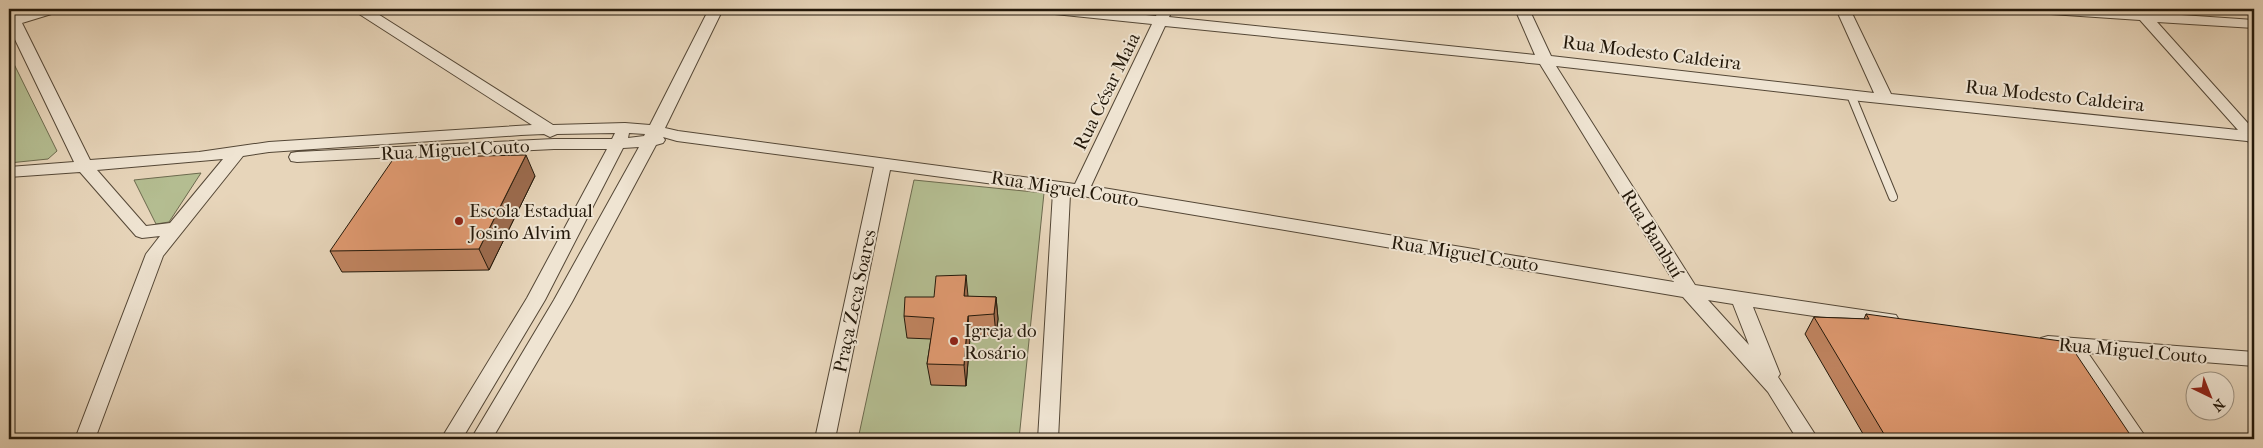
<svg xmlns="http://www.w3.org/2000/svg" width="2263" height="448" viewBox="0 0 2263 448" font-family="'IM FELL French Canon',serif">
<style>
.green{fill:#b4bd91;stroke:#6c6a4e}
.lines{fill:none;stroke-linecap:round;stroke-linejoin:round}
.service-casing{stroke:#544736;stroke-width:10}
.minor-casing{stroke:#544736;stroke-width:2}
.service{stroke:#efe4d2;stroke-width:8}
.minor{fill:#efe4d2;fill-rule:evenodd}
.wall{fill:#c08460;stroke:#23180a}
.shaded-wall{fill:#9c6b4e;stroke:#23180a}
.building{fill:#df9970;stroke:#23180a}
.poi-dot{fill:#8f2418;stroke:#efe4d2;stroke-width:2}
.labels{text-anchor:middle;stroke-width:4;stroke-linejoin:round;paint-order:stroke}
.street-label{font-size:19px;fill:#23180a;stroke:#efe4d2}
.poi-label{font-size:19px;fill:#23180a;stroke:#efe4d2;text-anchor:start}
</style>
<rect width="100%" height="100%" fill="#e7d5ba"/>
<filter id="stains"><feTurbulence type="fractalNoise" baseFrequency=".004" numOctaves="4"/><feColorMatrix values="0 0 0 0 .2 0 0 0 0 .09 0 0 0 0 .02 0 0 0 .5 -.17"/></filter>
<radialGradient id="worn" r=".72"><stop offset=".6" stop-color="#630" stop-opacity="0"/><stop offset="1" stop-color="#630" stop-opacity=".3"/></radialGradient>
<!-- green -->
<g class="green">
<path d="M9 58H11L57 151 48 159 9 163Z"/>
<path d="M201 173 169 222 156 224 134 180Z"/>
<path d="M914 180 1044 193 1019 439H858Z"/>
</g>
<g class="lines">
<!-- service casing -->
<g class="service-casing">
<path id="service" d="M1851 95 1893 197"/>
</g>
<!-- minor casing -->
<g class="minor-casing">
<g id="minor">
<path d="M9 9H14L18 15 39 9H60L58 12 22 23 90 160 199 152 269 142 532 125 356 12 354 9H370L553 125 625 123 650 125 709 9H723L665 128 678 131 1075 184 1152 24 1045 13 1040 12 1038 9H1084L1156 16 1159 9H1173L1169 17 1535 55 1515 9H1529L1551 56 1874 93 1836 9H1850L1891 94 2238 130 2140 20 2036 13 2029 9H2094L2254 20V28L2157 22 2254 130V144L2247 141 1851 100 1556 66 1695 285 1896 315 1899 320 1896 325 1889 327 1753 307 1780 374 1778 377 1818 439H1797L1768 392 1683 297 1070 194 1058 439H1038L1053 192 890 170 835 439H815L874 167 677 141 663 137 665 140 663 143 656 145 572 302 492 439H471L554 300 639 147 623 148 545 300 462 439H441L527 298 607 149H554L297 162 291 161 289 157 291 153 297 152 554 139H612L615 133 557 134 550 137 544 134 521 135 269 152 243 156 163 256 95 439H75L146 254 160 236 142 238 136 236 80 172 9 177V167L74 162 9 27ZM1165 26 1540 64 1674 282 1091 186ZM629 133 645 134 644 136 628 138ZM223 159 170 223 146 226 97 170ZM1708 300 1733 304 1749 345Z"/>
<path d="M2048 336 2254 352V366L2088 353 2147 439H2126L2066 352 2041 348 2038 343 2041 338Z"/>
</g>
</g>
<!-- service -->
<use href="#service" class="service"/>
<!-- minor -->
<use href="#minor" class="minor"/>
</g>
<!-- wall -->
<g class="wall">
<path d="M535 176 489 270 342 272 330 251Z"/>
<path d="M968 297H996L998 319 996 335 970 338 966 386 931 385 927 364 931 339 907 338 904 316Z"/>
<path d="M1866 314 2133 439H1866L1805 334 1814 317 1864 319Z"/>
</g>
<!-- shaded-wall -->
<g class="shaded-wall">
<path d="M27 9H38L28 10Z"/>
<path d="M526 155 535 176 489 270 479 249Z"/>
<path d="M966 275 968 296 967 318 964 296Z"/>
<path d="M996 297 998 319 996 335 994 314Z"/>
<path d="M968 316 970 338 966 386 964 365Z"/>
</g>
<!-- building -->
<g class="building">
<path d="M526 155 479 249 330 251 394 158Z"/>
<path d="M966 275 964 296 996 297 994 314 968 316 964 365 927 364 934 318 904 316 905 297H934L936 276Z"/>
<path d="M1866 314 2068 342 2133 439H1887L1814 317 1869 319Z"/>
</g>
<!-- markers -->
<g class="poi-dot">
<circle cx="459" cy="221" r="5"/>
<circle cx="954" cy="341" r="5"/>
</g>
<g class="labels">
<!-- street labels -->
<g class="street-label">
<text transform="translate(1652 52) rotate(7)" y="7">Rua Modesto Caldeira</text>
<text transform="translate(1106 91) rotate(-64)" y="7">Rua César Maia</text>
<text transform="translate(2055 95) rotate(6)" y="7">Rua Modesto Caldeira</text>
<text transform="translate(455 149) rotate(-3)" y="7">Rua Miguel Couto</text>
<text transform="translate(1065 188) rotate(9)" y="7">Rua Miguel Couto</text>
<text transform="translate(1653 233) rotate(58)" y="7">Rua Bambuí</text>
<text transform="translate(1465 253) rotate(9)" y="7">Rua Miguel Couto</text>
<text transform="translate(854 301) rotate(-78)" y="7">Praça Zeca Soares</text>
<text transform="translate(2133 350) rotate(5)" y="7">Rua Miguel Couto</text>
</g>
<!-- poi labels -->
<g class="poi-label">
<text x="469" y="217">Escola Estadual<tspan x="469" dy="22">Josino Alvim</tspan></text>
<text x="964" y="337">Igreja do<tspan x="964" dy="22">Rosário</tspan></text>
</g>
</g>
<!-- margin -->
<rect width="2263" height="448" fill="none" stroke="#e7d5ba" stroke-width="30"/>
<rect x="10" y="10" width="2243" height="428" fill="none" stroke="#23180a" stroke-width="2.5"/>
<rect x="15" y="15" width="2233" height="418" fill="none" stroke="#23180a"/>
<!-- north arrow -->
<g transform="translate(2210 396) rotate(137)"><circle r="24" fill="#efe4d2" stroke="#9d9282"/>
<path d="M0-4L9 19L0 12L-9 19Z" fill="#8f2418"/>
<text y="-8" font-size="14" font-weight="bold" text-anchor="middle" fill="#23180a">N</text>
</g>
<rect width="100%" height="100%" filter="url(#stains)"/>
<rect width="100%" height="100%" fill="url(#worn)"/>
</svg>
